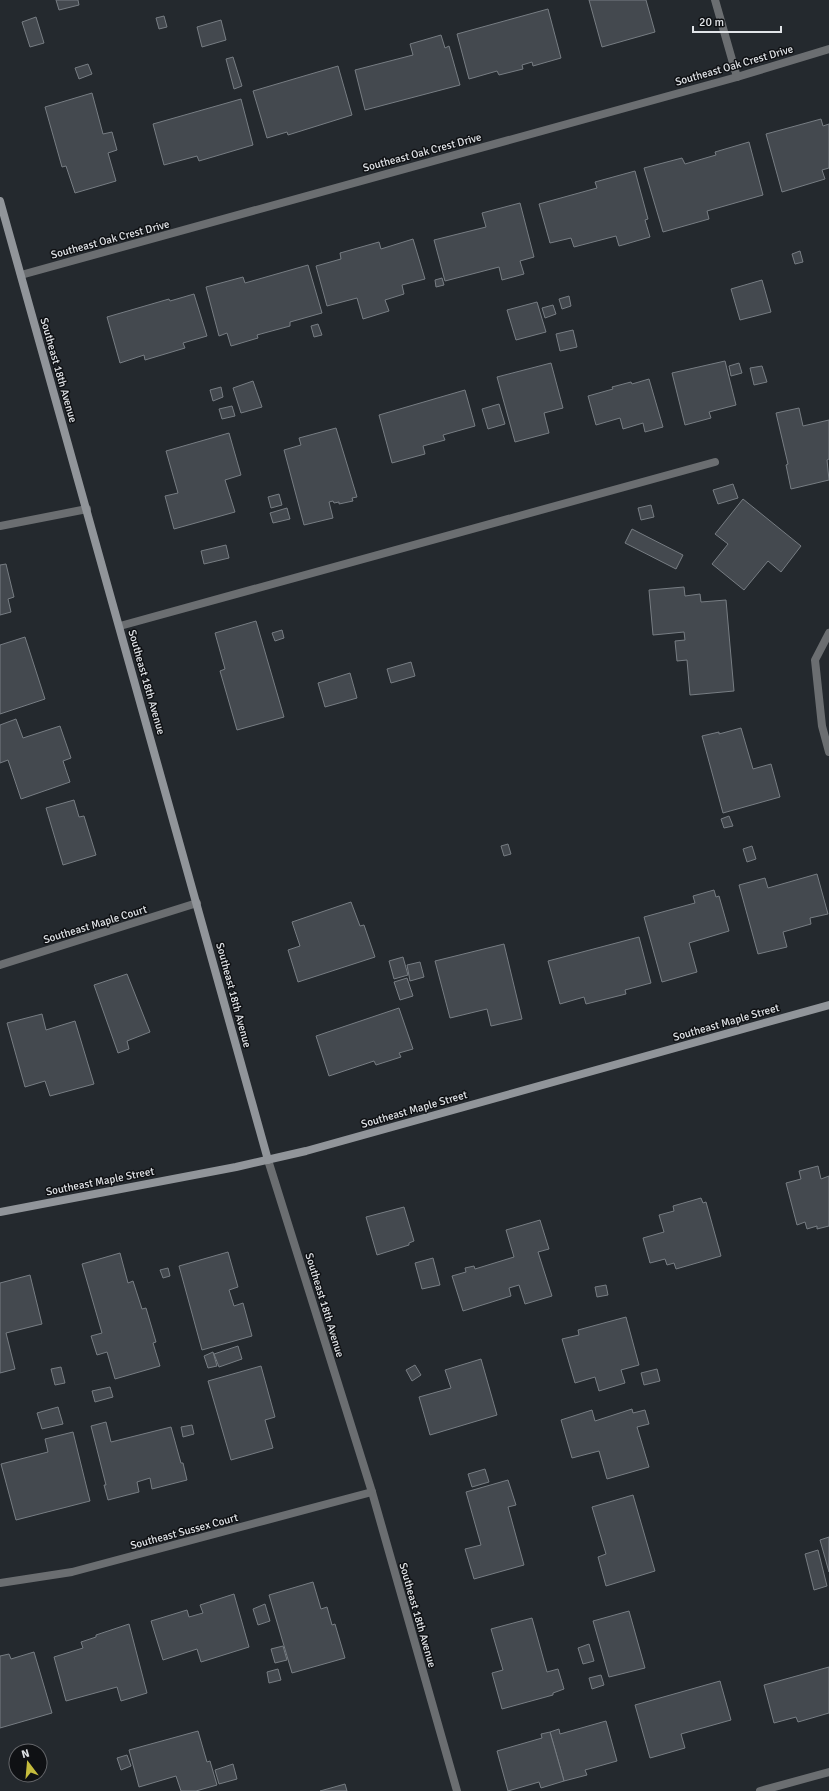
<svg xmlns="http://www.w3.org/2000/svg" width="829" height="1791" viewBox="0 0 829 1791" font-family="Signika,sans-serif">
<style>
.building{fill:#44494f;stroke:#777d83}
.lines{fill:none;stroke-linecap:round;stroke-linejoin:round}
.lane{stroke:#6b6e71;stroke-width:8}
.street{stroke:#6b6e71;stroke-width:8}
.secondary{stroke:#91959a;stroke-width:8}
.labels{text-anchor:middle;stroke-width:3;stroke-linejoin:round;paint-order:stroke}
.street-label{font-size:11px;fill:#e1e4e8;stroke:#0f1114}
</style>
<rect width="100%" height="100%" fill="#24292e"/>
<!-- building -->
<g class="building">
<path d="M56 0H78L79 5 59 10Z"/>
<path d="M589 0H646L655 32 602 47Z"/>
<path d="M548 9 561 58 533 66 532 62 522 65 523 69 499 75 497 71 469 79 457 34Z"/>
<path d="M164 16 167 27 159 29 156 18Z"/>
<path d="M36 17 44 43 30 47 22 22Z"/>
<path d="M221 20 226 40 202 47 197 27Z"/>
<path d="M441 35 445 48 449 46 460 85 365 110 355 70 413 55 410 44Z"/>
<path d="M233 57 242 86 234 89 226 59Z"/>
<path d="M88 64 92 74 79 79 75 68Z"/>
<path d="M338 66 352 115 288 135 287 132 267 138 253 91Z"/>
<path d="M92 93 103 134 112 132 117 150 108 153 116 181 75 193 66 166 62 167 45 107Z"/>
<path d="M241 99 253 145 199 161 197 156 164 165 153 124Z"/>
<path d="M821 119 823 126 829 124V168L822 170 825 179 782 192 766 134Z"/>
<path d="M749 142 763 195 707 211 709 219 663 232 644 168 682 158 685 164 716 155 715 152Z"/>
<path d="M635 171 648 219 645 220 650 237 619 246 616 236 574 247 571 238 550 243 539 204 597 188 595 182Z"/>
<path d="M520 203 534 257 520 261 524 274 502 280 499 267 445 281 434 240 486 227 482 213Z"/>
<path d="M413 239 425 279 402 285 404 294 385 300 389 311 363 319 357 298 327 306 316 266 341 259 340 253 379 242 381 249Z"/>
<path d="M800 251 803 262 795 264 792 254Z"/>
<path d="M308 265 322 313 290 322V326L257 335 258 338 231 346 227 333 219 336 206 287 243 277 245 283Z"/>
<path d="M442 278 444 285 436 287 435 280Z"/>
<path d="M762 280 771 312 740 320 731 289Z"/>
<path d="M194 294 207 336 183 343 185 348 145 360 144 355 120 363 107 317 169 299 170 301Z"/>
<path d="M569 296 571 306 562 309 559 299Z"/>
<path d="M537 302 546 332 516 340 507 310Z"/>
<path d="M553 305 556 314 545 318 542 308Z"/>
<path d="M318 324 322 335 314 337 311 326Z"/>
<path d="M573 330 577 347 560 351 556 334Z"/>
<path d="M725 361 736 405 709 412 711 418 685 425 672 373Z"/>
<path d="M551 363 563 408 544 413 549 433 515 442 497 377Z"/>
<path d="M739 363 742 373 731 376 729 366Z"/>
<path d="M762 366 767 382 754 385 750 368Z"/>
<path d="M649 379 663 427 645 432 643 423 623 429 620 418 596 425 588 396 613 389 612 387 631 382 632 384Z"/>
<path d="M253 381 262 407 241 413 233 388Z"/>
<path d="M221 387 223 397 213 401 210 390Z"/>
<path d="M465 390 475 426 443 435 445 440 423 446 425 454 392 463 379 415Z"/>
<path d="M499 404 505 424 488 429 482 409Z"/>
<path d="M232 406 235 416 222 419 219 409Z"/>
<path d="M799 408 803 426 829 420V459L827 460 829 480 791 489 786 465 788 464 776 413Z"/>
<path d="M336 428 357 497 352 498 353 501 339 504V502L334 503 333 501 329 502 333 518 304 525 284 450 301 445 299 438Z"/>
<path d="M229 433 241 475 225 480 235 512 174 529 165 496 178 493 166 451Z"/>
<path d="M733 484 738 498 718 504 713 490Z"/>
<path d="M279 494 282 505 271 508 268 497Z"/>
<path d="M743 499 801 546 781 572 768 561 744 590 712 564 728 544 715 534Z"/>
<path d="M651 505 654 517 641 520 638 508Z"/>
<path d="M287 508 290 519 273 523 270 513Z"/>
<path d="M632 529 683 555 676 569 625 543Z"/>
<path d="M226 545 229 558 204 564 201 551Z"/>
<path d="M6 564 14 597 8 599 11 612 0 615V565Z"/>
<path d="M684 587 685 596 700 594 701 602 726 600 734 691 690 695 687 660 677 661 675 641 685 640 684 632 653 635 649 590Z"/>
<path d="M256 621 284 717 237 730 220 671 225 669 215 633Z"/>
<path d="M282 630 284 638 275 641 272 633Z"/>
<path d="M25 637 45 699 0 714V645Z"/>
<path d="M411 662 415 676 391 683 387 669Z"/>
<path d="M350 673 357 698 325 707 318 683Z"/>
<path d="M16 719 23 738 60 726 71 758 63 761 70 782 21 799 8 760 0 763V725Z"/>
<path d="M741 728 753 769 771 764 780 797 723 813 702 736 719 732V734Z"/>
<path d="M74 800 79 817 84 816 96 855 63 865 46 808Z"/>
<path d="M729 816 733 826 724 828 721 819Z"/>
<path d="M508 844 511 854 504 856 501 846Z"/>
<path d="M752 846 756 859 747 862 743 849Z"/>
<path d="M817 874 828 914 810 918 811 924 783 932 787 947 758 954 739 885 765 878 768 888Z"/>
<path d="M714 890 716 897 719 896 729 931 689 943 697 972 662 982 644 917 695 903 693 896Z"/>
<path d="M351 902 360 926 364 925 375 957 298 982 288 950 300 946 292 922Z"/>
<path d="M639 937 651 983 625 990 626 994 586 1004 584 997 560 1004 548 961Z"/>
<path d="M504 944 522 1019 491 1026 487 1009 450 1018 435 961Z"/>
<path d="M403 957 408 975 394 979 389 961Z"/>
<path d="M420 962 424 977 410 981 407 965Z"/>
<path d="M127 974 150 1032 127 1041 129 1049 118 1053 94 985Z"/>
<path d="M407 978 413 996 400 1000 394 982Z"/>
<path d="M399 1008 413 1049 399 1053 401 1057 376 1065 374 1061 329 1076 316 1036Z"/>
<path d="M42 1014 46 1030 75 1021 94 1084 50 1096 45 1081 25 1087 7 1023Z"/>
<path d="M818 1166 821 1179 829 1176V1226L817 1229V1226L807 1229 805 1222 797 1225 786 1183 801 1179 799 1171Z"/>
<path d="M701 1198 703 1203 706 1202 721 1256 676 1269 674 1263 667 1265 665 1259 650 1263 643 1238 664 1232 659 1215 674 1211 673 1206Z"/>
<path d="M404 1207 414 1241 409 1243V1245L377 1255 366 1217Z"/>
<path d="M540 1220 549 1249 538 1252 552 1296 525 1304 519 1285 509 1288 511 1296 463 1311 452 1276 466 1272 465 1268 474 1266 475 1269 514 1257 506 1230Z"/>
<path d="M228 1252 238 1287 229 1290 234 1306 243 1303 252 1336 202 1350 179 1266Z"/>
<path d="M120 1253 128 1283 133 1281 142 1309 146 1308 156 1342 153 1343 160 1366 115 1379 107 1352 97 1355 91 1336 102 1333 82 1264Z"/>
<path d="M433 1258 440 1285 422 1289 415 1263Z"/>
<path d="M168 1268 170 1276 163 1278 160 1270Z"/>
<path d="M30 1275 42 1324 6 1333 15 1369 0 1373V1283Z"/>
<path d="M606 1285 608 1295 597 1297 595 1287Z"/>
<path d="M626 1317 639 1365 621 1370 625 1383 599 1391 595 1377 575 1383 562 1339 579 1335 578 1330Z"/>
<path d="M238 1346 242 1359 219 1367 214 1354Z"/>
<path d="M213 1352 217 1366 208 1368 204 1356Z"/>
<path d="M481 1359 497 1415 430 1435 419 1397 451 1388 445 1370Z"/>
<path d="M415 1365 421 1375 412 1381 406 1370Z"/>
<path d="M261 1366 275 1417 265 1420 273 1448 231 1460 208 1381Z"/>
<path d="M61 1367 65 1383 55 1385 51 1369Z"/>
<path d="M657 1369 660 1381 644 1385 641 1373Z"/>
<path d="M110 1387 113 1397 95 1402 92 1391Z"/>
<path d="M58 1407 63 1424 42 1429 37 1413Z"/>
<path d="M632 1409 633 1413 645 1410 649 1424 637 1427 649 1467 607 1479 599 1451 572 1458 561 1420 592 1410 595 1421Z"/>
<path d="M106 1422 111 1442 171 1427 181 1463H183L187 1480 152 1489 150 1478 137 1482 139 1492 108 1500 104 1485H106L91 1426Z"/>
<path d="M192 1425 194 1434 183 1437 181 1427Z"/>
<path d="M73 1432 90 1501 16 1520 1 1464 48 1452 45 1439Z"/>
<path d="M485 1469 489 1482 472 1487 468 1474Z"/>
<path d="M508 1480 516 1505 508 1507 524 1565 474 1579 465 1549 481 1545 466 1492Z"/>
<path d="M633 1495 655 1571 606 1586 598 1557 606 1554 592 1507Z"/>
<path d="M829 1537V1572L820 1540Z"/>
<path d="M818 1550 827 1586 814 1590 805 1554Z"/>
<path d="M313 1582 321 1609 327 1607 332 1625 335 1624 345 1658 292 1673 269 1595Z"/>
<path d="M234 1594 249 1647 201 1662 197 1649 163 1660 151 1621 187 1610 189 1617 203 1613 200 1605Z"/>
<path d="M265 1604 270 1621 258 1625 253 1609Z"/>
<path d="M629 1611 645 1668 609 1677 593 1621Z"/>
<path d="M532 1618 547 1672 558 1669 564 1689 553 1693V1695L502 1709 492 1673 503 1670 491 1629Z"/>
<path d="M129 1624 147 1693 121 1701 117 1687 66 1701 54 1657 83 1648 81 1642 96 1637V1635Z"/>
<path d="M589 1644 594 1661 583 1664 578 1648Z"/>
<path d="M283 1646 287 1660 275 1663 271 1649Z"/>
<path d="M34 1652 52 1713 0 1728V1656L9 1654 11 1659Z"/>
<path d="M829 1667V1713L798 1722 796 1717 774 1723 764 1685Z"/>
<path d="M278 1669 281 1680 269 1683 267 1672Z"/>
<path d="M601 1675 604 1685 592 1689 589 1678Z"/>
<path d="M720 1681 731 1720 681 1734 685 1748 650 1758 635 1705Z"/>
<path d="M606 1721 617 1761 585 1770 587 1775 564 1781 550 1732 559 1729 560 1734Z"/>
<path d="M198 1731 207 1762 210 1761 217 1785 196 1791H181L176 1776 139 1787 129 1750Z"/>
<path d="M550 1732 564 1781 541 1788 539 1782 508 1791 497 1751 542 1738 541 1734Z"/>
<path d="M127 1755 131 1766 121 1770 117 1758Z"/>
<path d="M233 1764 237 1779 219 1784 215 1770Z"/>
<path d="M345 1784 347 1791H320Z"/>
</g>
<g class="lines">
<!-- lane -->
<g class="lane">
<path d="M0 526 87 509"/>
<path d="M120 626 715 462"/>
</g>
<!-- street -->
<g class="street">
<path d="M715 0 737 77"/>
<path d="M21 275 737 77 829 49"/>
<path d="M829 633 815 660 822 726 829 752"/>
<path d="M0 965 197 903"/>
<path d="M268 1160 372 1492 457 1791"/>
<path d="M0 1583 72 1572 372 1492"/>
<path d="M760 1791 829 1772"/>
</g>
<!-- secondary -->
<g class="secondary">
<path d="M0 201 268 1160"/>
<path d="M0 1212 236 1167 306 1151 829 1005"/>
</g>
</g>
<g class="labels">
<!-- street labels -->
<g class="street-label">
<text transform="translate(734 65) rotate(-16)" y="4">Southeast Oak Crest Drive</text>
<text transform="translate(422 152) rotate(-15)" y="4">Southeast Oak Crest Drive</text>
<text transform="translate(110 239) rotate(-15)" y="4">Southeast Oak Crest Drive</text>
<text transform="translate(59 370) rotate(74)" y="4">Southeast 18th Avenue</text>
<text transform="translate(147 682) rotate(74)" y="4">Southeast 18th Avenue</text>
<text transform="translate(95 924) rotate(-17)" y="4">Southeast Maple Court</text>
<text transform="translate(234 995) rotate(75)" y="4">Southeast 18th Avenue</text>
<text transform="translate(726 1022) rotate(-16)" y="4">Southeast Maple Street</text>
<text transform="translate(414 1109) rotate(-16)" y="4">Southeast Maple Street</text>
<text transform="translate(100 1181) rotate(-11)" y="4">Southeast Maple Street</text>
<text transform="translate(325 1305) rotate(73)" y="4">Southeast 18th Avenue</text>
<text transform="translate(184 1531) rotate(-15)" y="4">Southeast Sussex Court</text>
<text transform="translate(418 1615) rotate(74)" y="4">Southeast 18th Avenue</text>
</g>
</g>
<!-- north arrow -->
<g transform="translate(28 1763) rotate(344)"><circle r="19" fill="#0f1114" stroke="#636569"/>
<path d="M0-3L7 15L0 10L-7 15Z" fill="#c5bc3d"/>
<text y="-6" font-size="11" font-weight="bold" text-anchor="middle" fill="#e1e4e8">N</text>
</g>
<!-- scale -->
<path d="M693 26v6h88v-6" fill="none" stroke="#e1e4e8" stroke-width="2"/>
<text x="699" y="26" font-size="12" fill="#e1e4e8" stroke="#0f1114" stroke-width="3" paint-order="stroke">20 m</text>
</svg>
